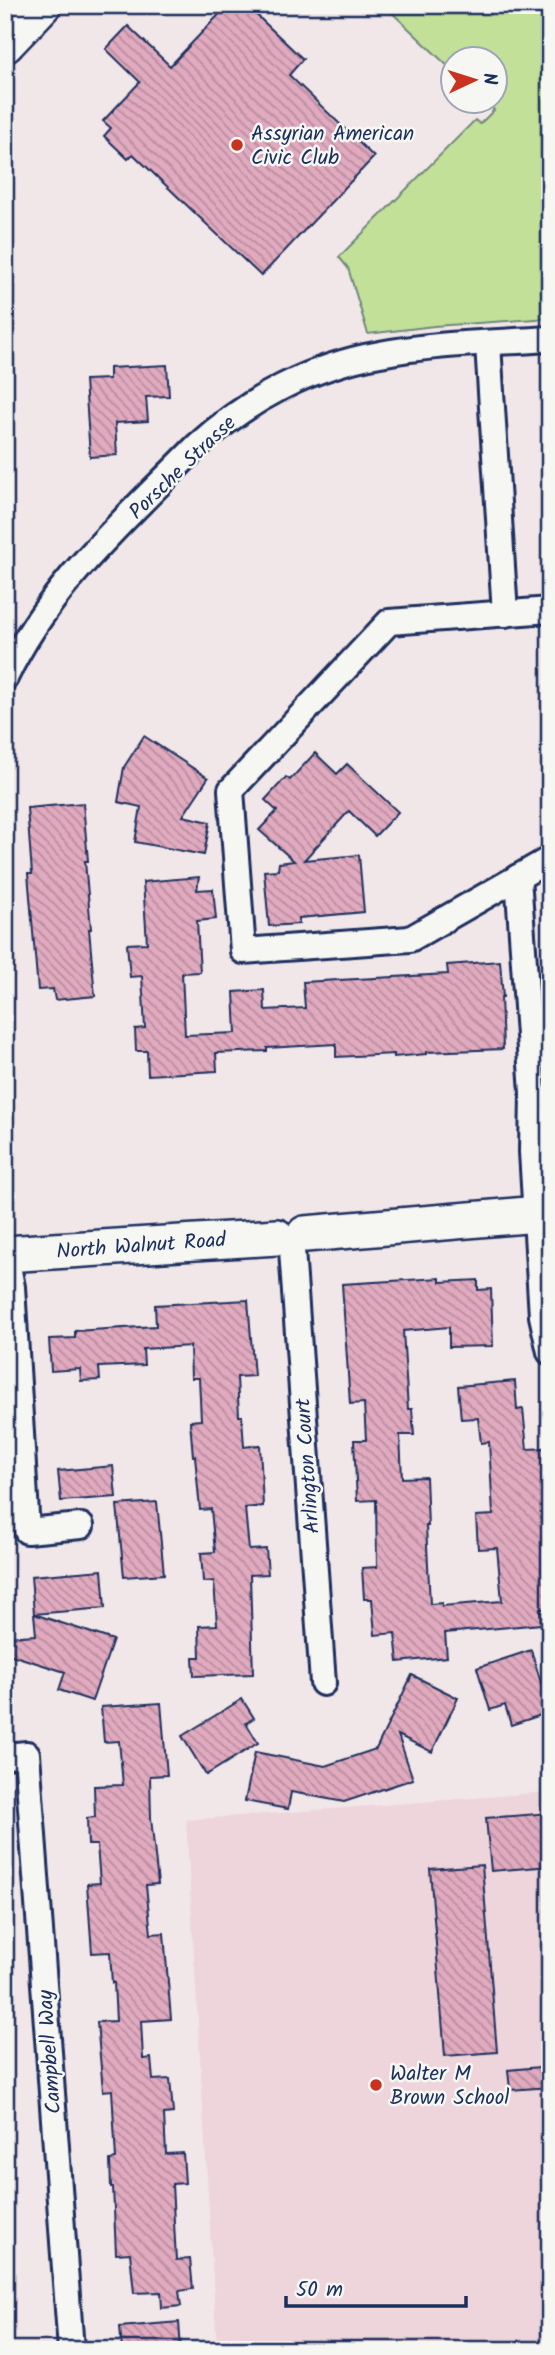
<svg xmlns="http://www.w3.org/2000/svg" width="555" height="2355" viewBox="0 0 555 2355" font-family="Kalam,sans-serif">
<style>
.built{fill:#edd5db}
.grass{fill:#c2e098;stroke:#6e887b;stroke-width:2}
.building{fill:url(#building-back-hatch);stroke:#1b2f5e;stroke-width:2}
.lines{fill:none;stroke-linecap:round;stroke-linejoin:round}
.street-casing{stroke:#1b2f5e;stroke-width:30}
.secondary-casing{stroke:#1b2f5e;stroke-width:40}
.street{stroke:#f6f6f2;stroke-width:24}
.secondary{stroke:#f6f6f2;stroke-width:35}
.poi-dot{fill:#c8321e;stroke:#f6f6f2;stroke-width:2.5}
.labels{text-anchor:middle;stroke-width:5;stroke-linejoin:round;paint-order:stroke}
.poi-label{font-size:21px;fill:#1b2f5e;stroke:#f6f6f2;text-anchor:start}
.street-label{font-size:21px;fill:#1b2f5e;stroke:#f6f6f2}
</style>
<defs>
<pattern id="building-back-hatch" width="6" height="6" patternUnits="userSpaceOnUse" patternTransform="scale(1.75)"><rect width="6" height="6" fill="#e1aabe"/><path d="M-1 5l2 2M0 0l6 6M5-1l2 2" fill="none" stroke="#b68b9e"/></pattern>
</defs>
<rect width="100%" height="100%" fill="#f2e7e8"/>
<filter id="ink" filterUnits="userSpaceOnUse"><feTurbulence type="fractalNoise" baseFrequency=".0143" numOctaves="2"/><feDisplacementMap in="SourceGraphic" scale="14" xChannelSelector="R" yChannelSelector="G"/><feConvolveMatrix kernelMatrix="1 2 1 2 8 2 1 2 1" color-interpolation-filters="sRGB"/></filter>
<g filter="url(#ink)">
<!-- built -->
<path class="built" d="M550 1792V2350H217L186 1820Z"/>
<!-- grass -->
<path class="grass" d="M384 5H550V318L434 326 368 334 348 268 339 257 475 120 480 124 494 110 486 102H496V60H454L453 71Z"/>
<!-- building -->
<g class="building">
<path d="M228 5H246L303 59 289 75 374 157 261 276 133 154 128 159 104 136 111 128 103 121 140 82 106 49 128 26 170 66Z"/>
<path d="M167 365 169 396 146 397 148 421 115 423 117 455 90 457 85 380 109 379V368Z"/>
<path d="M144 736 208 778 183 816 210 822 204 855 135 842 141 807 118 802 124 767Z"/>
<path d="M315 753 337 774 347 764 398 812 375 836 349 811 304 860 359 855 364 912 299 918V924L269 926 264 871 278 870 279 863 294 861 259 830 277 811 265 800 286 777 290 780Z"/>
<path d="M83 803 88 861H85L91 929H89L95 996 55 1000 53 989 38 990 28 874H32L27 808Z"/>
<path d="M199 877 197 890 213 889 216 919 197 921 200 972 182 973 185 1035 236 1033 234 992 264 990 265 1010 305 1008 303 982 448 974 447 965 500 961 503 997H501L503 1049 426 1052V1054L394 1057V1054L336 1057V1044L267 1048V1051L216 1053 217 1071 148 1075 147 1051H136L135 1029 145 1028 142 976 130 977 127 944 147 943 143 882Z"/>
<path d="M440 1278V1282L478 1280V1290L491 1289 493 1346 449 1347V1327L403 1331 408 1409H412L414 1435H400L402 1478 426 1477 428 1526H426L430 1604 442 1603V1606L502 1601 497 1548 478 1549 476 1516 493 1515 489 1442 481 1443 478 1418 461 1419 458 1386 515 1381 517 1410 523 1409 527 1449 548 1448 550 1471H543L550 1548V1609H540L541 1624 445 1633 447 1657 398 1662 395 1633 375 1635 372 1599H364L362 1568 377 1567 376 1500 357 1501 354 1440H366L364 1403 350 1404 342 1284Z"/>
<path d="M248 1300 254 1376 237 1377 239 1416H242L244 1447 260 1445 263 1506 245 1508 249 1550 266 1549 268 1574 250 1575 253 1674 194 1676 193 1657H200L199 1626 217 1625 214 1581 203 1582 201 1553 215 1552 211 1509 200 1510 195 1456H193L190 1421 201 1420 199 1378H191L190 1346 143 1349 144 1365 99 1367 100 1380 81 1381 80 1369 51 1371 49 1339 75 1338V1331L156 1326 155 1305Z"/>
<path d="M113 1466 116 1497 61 1501 58 1471Z"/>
<path d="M157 1502 164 1574 124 1577 117 1505Z"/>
<path d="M102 1570 105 1608 34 1614 31 1576Z"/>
<path d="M34 1614 113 1640 92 1701 59 1690 65 1672 5 1653V1637L36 1635Z"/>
<path d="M531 1650 550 1712 511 1725 505 1705 490 1710 477 1668Z"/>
<path d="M412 1675 458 1698 432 1752 398 1735 413 1779 344 1802 291 1792 288 1809 245 1801 255 1752 325 1766 376 1749Z"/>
<path d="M242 1699 254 1718 246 1723 258 1743 206 1775 182 1736Z"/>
<path d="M161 1703 167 1775 150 1776 151 1818 158 1884 146 1885 151 1934 164 1933 171 2019 141 2021 143 2059 151 2058 153 2080 170 2079 173 2113 164 2114 166 2154 183 2153 185 2183 172 2184 176 2260 190 2259 193 2289 179 2291 181 2306 162 2308 161 2292 134 2293 130 2253 116 2254 113 2187H111L110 2160 116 2159 112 2090 103 2091 97 2022 116 2021 114 1983H112L110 1952 92 1953 87 1884 100 1883 97 1845H88L87 1818 95 1817 94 1786 123 1785 119 1741 104 1742 101 1707Z"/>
<path d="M550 1813V1866L491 1871 486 1818Z"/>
<path d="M482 1865 497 2052 445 2056 430 1869Z"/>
<path d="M550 2066V2087L510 2090 508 2070Z"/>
<path d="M179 2322 181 2350H122L120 2327Z"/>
</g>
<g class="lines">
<!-- street casing -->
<g class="street-casing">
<g id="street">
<path d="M488 344 505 614"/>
<path d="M550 610 389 622 231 790 243 951 410 939 550 859"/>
<path d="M5 678C48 586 127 518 197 446 247 400 311 366 380 354 435 343 493 343 550 339"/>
<path d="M518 877 533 1093 532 1152 542 1316 550 1352"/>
<path d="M5 1250 12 1287 27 1531 81 1526"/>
<path d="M292 1250 323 1683"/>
<path d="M5 1756 27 1754 71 2350"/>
</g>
</g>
<!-- secondary casing -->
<g class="secondary-casing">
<g id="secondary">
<path d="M5 45 43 5"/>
<path d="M305 1234 550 1213"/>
<path d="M5 1254 277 1237"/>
</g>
</g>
<!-- street -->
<use href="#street" class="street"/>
<!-- secondary -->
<use href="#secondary" class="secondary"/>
</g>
</g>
<!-- markers -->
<g class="poi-dot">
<circle cx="237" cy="145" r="7"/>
<circle cx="376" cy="2085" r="7"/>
</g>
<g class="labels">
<!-- poi labels -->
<g class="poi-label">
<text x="251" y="140">Assyrian American<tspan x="251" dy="24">Civic Club</tspan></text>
<text x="390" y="2080">Walter M<tspan x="390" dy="24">Brown School</tspan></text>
</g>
<!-- street labels -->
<g class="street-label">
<text transform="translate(182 467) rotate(-44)" y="7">Porsche Strasse</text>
<text transform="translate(141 1245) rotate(-4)" y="7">North Walnut Road</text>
<text transform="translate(307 1466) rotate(-94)" y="7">Arlington Court</text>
<text transform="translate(49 2052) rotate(-94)" y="7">Campbell Way</text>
</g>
</g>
<!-- margin -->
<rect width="555" height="2355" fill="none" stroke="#f6f6f2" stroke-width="28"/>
<rect x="14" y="14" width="527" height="2327" fill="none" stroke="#1b2f5e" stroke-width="2.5" filter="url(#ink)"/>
<!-- north arrow -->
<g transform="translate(474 80) rotate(86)"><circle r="33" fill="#f6f6f2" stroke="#9ea6b7" stroke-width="2"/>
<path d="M0-5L12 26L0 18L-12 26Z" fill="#c8321e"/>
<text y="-10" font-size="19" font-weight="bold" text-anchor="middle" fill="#1b2f5e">N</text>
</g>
<!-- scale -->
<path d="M286 2296v10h180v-10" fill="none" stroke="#1b2f5e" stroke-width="3.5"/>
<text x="296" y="2296" font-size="21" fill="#1b2f5e" stroke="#f6f6f2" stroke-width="5" paint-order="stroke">50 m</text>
</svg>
